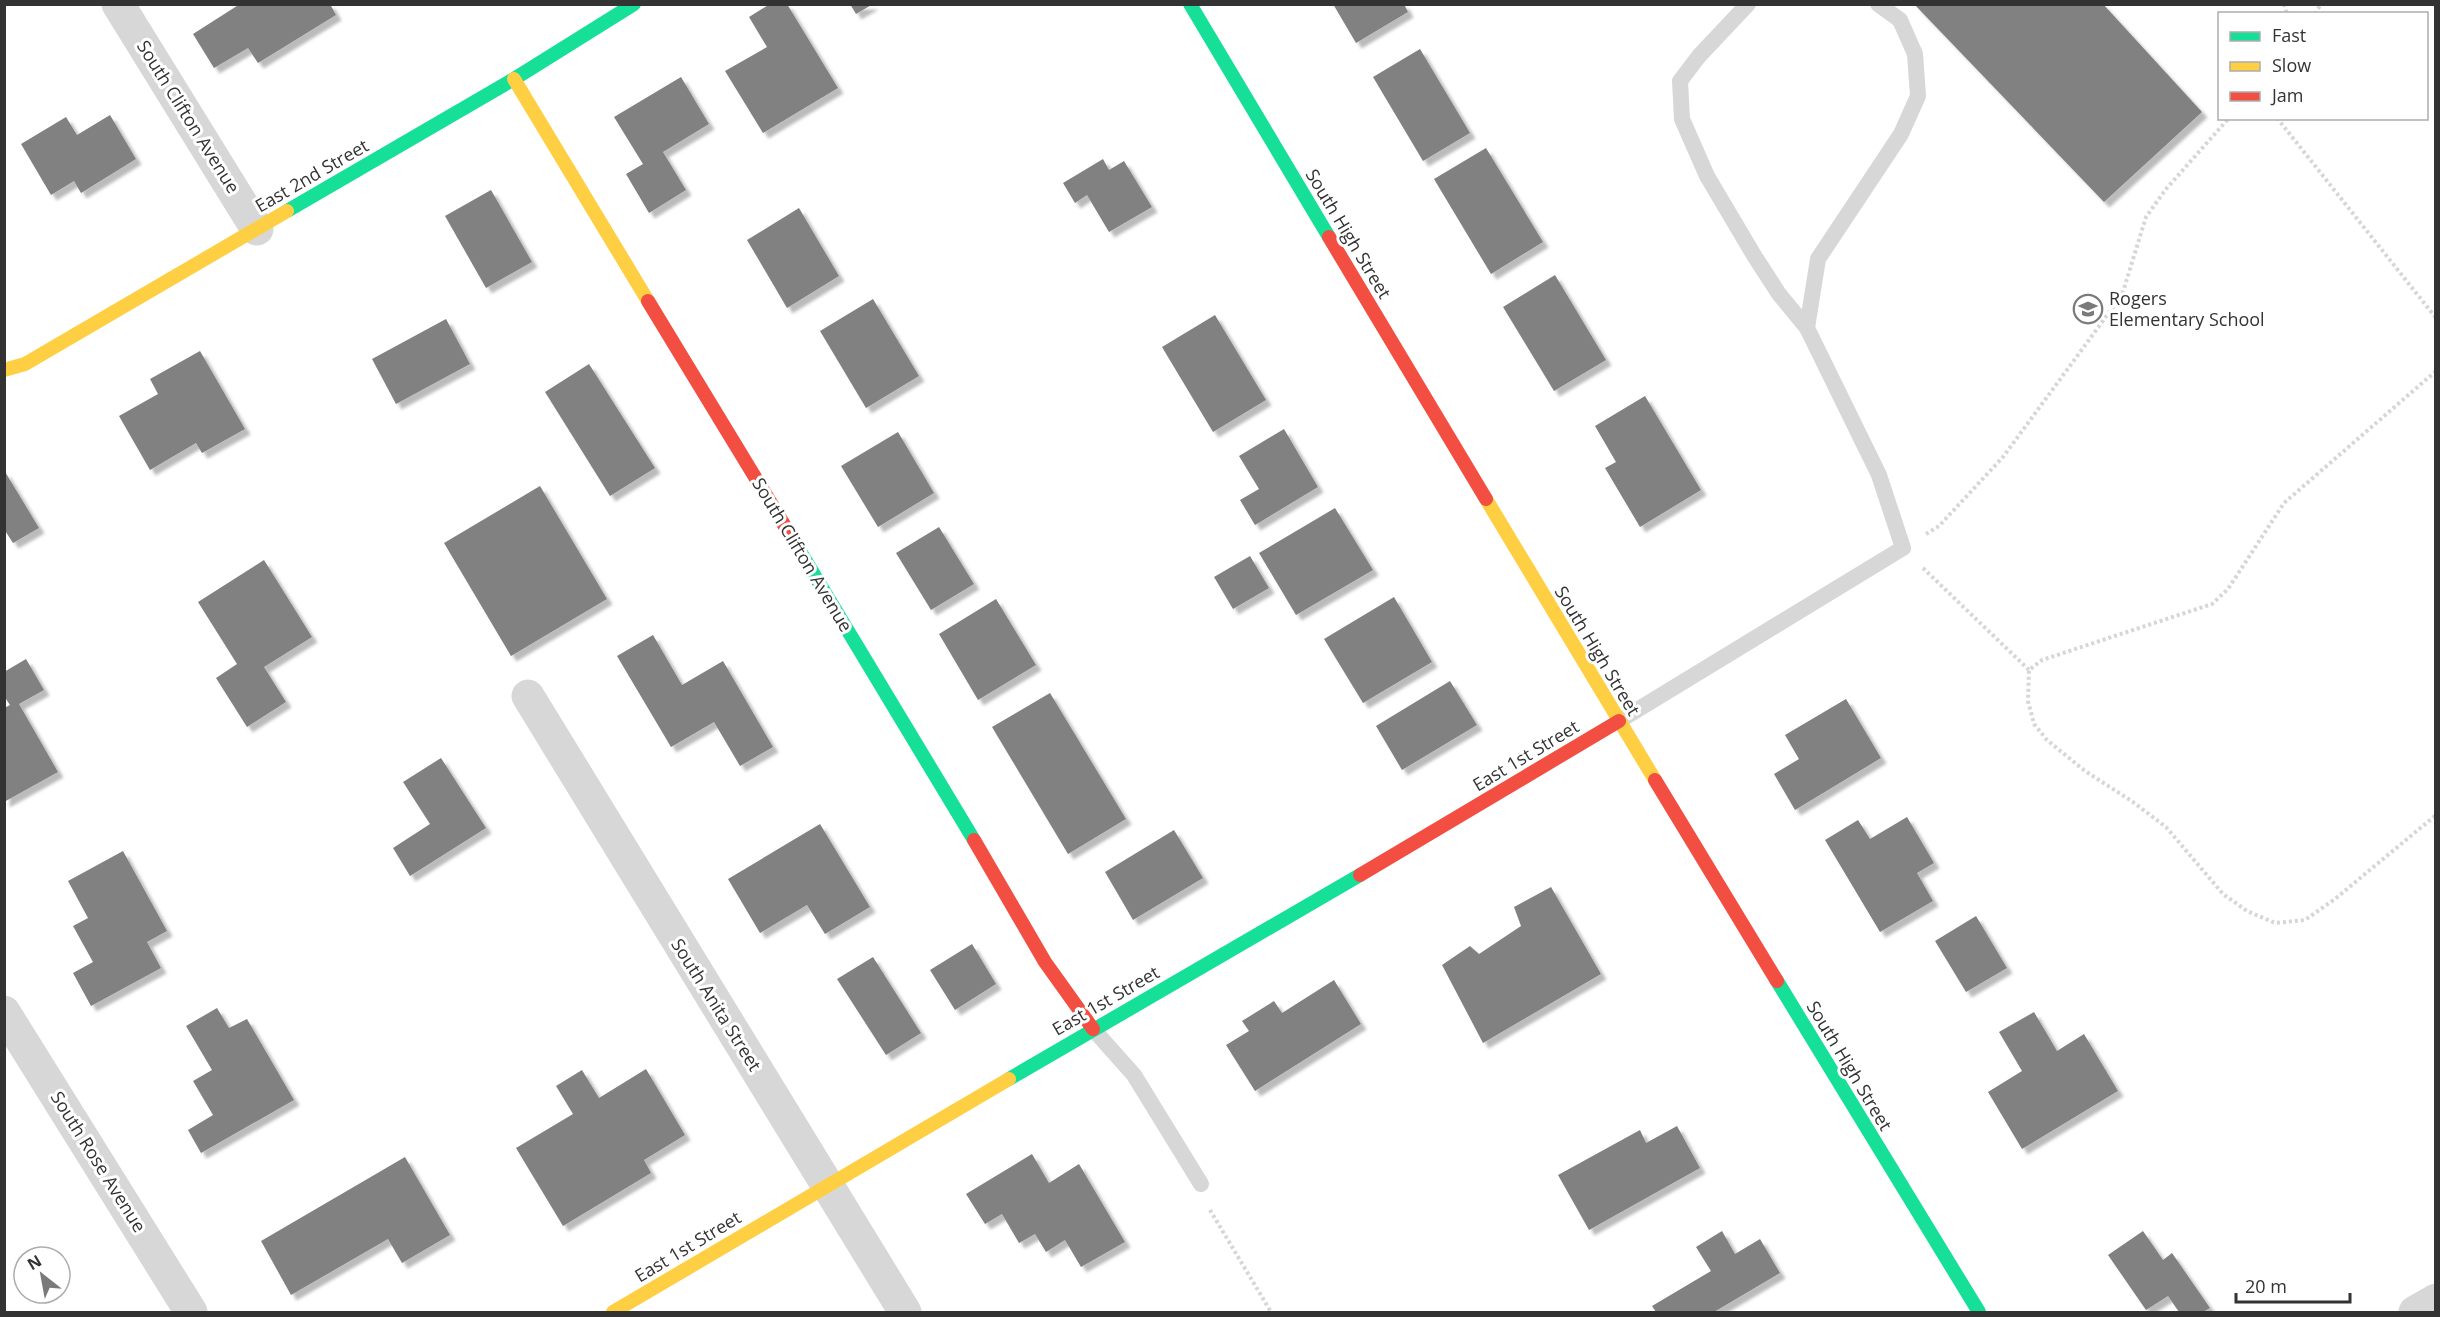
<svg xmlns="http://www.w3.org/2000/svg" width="2440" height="1317" viewBox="0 0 2440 1317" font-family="'Open Sans',sans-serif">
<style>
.building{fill:#818181;filter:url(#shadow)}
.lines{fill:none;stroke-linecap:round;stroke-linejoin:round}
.path{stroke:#d6d6d6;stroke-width:4;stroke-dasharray:3 3;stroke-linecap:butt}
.lane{stroke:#d7d7d7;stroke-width:16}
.street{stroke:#d7d7d7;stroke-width:33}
.fast{stroke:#16e098;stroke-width:14}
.slow{stroke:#ffcf43;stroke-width:14}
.jam{stroke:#f24e42;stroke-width:14}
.labels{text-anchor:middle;stroke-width:6;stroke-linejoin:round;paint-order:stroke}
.street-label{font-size:18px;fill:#333;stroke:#fff}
.poi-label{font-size:18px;fill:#333;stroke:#fff;text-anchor:start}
</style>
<defs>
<filter id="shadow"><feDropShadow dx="5.5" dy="5.5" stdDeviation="1.5" flood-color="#0004"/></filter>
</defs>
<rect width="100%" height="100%" fill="#fff"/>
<!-- building -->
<g class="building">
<path d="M240 4H330L336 15 258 63 248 48 214 68 193 34Z"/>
<path d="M770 4H787L838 88 763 133 725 71 767 47 749 17Z"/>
<path d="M850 4H873L856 14Z"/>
<path d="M1333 4H1404L1408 12 1356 43Z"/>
<path d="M1914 4H2103L2202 112 2104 202Z"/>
<path d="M1420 49 1470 133 1423 161 1373 77Z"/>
<path d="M681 77 709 124 663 152 686 190 649 213 626 174 643 164 614 117Z"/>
<path d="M110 115 136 159 81 193 74 181 51 195 21 144 66 117 77 135Z"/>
<path d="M1486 148 1543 242 1491 274 1434 179Z"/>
<path d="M1103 159 1109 170 1124 161 1152 207 1109 232 1087 195 1075 203 1063 183Z"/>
<path d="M491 190 532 262 486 288 445 216Z"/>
<path d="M799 208 839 276 787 308 747 240Z"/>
<path d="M1555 275 1606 360 1554 391 1503 307Z"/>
<path d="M873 299 919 376 866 408 820 331Z"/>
<path d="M1215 315 1266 400 1213 432 1162 347Z"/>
<path d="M446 319 470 364 396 404 372 359Z"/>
<path d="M200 351 245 429 202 453 196 443 150 470 119 416 158 394 150 379Z"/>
<path d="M589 364 655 468 610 496 545 392Z"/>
<path d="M1645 396 1701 490 1640 527 1605 468 1616 462 1595 426Z"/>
<path d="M1284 429 1318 487 1255 525 1240 500 1259 489 1239 456Z"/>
<path d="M898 432 934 493 878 527 841 466Z"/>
<path d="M4 470 39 528 13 543 4 529Z"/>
<path d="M540 486 607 599 511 656 444 543Z"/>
<path d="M1335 508 1373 570 1296 615 1259 553Z"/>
<path d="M939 527 974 584 931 610 896 553Z"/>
<path d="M1250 556 1269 588 1233 609 1214 577Z"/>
<path d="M264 560 312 637 264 667 286 702 247 727 216 678 237 664 198 602Z"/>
<path d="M1394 597 1432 662 1363 703 1324 639Z"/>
<path d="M996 599 1036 665 978 700 939 634Z"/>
<path d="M653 635 682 685 723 661 773 747 740 766 714 722 671 747 617 656Z"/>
<path d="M26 659 44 690 19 704 58 772 4 802V708L10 705 4 696V672Z"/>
<path d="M1450 681 1477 725 1402 770 1376 726Z"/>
<path d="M1050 693 1126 819 1068 854 992 727Z"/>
<path d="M1846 699 1881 758 1795 810 1774 774 1799 759 1785 735Z"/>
<path d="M441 758 486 828 410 876 393 848 430 824 403 782Z"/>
<path d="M1907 817 1934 863 1917 873 1933 901 1880 932 1825 840 1858 820 1870 839Z"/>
<path d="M820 824 870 907 825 934 807 905 760 933 728 879Z"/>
<path d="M1174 830 1203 878 1133 920 1105 872Z"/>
<path d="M123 851 167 931 147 942 161 968 91 1006 73 973 93 962 73 926 88 918 68 881Z"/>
<path d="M1551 887 1601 974 1483 1043 1442 965 1470 946 1479 954 1521 926 1514 907Z"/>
<path d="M1976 916 2007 968 1966 992 1935 941Z"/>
<path d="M972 944 996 984 955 1010 930 970Z"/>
<path d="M873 957 921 1033 886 1055 837 979Z"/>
<path d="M1334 980 1361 1024 1255 1091 1226 1045 1249 1031 1242 1021 1274 1001 1282 1013Z"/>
<path d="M217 1008 229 1028 247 1019 294 1100 201 1153 188 1130 213 1115 193 1081 212 1070 186 1026Z"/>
<path d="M2034 1012 2057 1051 2084 1034 2118 1091 2022 1149 1988 1092 2022 1071 1999 1032Z"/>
<path d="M646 1069 685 1135 644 1160 651 1173 563 1226 516 1148 573 1114 556 1086 582 1070 599 1098Z"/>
<path d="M1677 1126 1700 1168 1589 1230 1558 1175 1640 1130 1646 1143Z"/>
<path d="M1032 1154 1049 1183 1079 1164 1125 1242 1081 1267 1065 1240 1046 1252 1035 1234 1019 1243 1002 1214 985 1224 966 1194Z"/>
<path d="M405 1157 450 1235 402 1263 388 1239 291 1295 261 1241Z"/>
<path d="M1722 1231 1735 1254 1760 1239 1780 1273 1714 1312H1656L1652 1306 1711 1271 1696 1247Z"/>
<path d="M2143 1231 2163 1260 2172 1253 2210 1308 2203 1312H2179L2168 1296 2146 1310 2108 1255Z"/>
</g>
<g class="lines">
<!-- path -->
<g class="path">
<path d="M2284 4 2287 14"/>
<path d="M2315 14 2321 4"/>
<path d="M2277 118 2436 318"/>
<path d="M2436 371 2284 503 2228 589 2212 604 2042 660 2029 670 2028 701 2034 724 2047 740 2085 771 2133 802 2166 827 2223 894 2247 911 2275 923 2305 920 2335 899 2436 815"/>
<path d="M1926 534 1939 526 2003 457 2122 295 2146 217 2166 189 2229 118"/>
<path d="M1923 568 2029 670"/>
<path d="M1210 1210 1271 1312"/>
</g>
<!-- lane -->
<g class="lane">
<path d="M1807 328 1818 259 1901 134 1918 96 1915 54 1900 20 1878 4"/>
<path d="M1619 721 1903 548 1879 475 1807 328 1779 294 1755 257 1707 176 1682 119 1680 81 1699 56 1748 4"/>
<path d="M1093 1029 1134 1075 1201 1184"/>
</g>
<!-- street -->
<g class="street">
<path d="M118 4 257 229"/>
<path d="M528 696 905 1312"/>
<path d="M4 1012 191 1312"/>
<path d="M2415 1312 2436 1300"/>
</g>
<!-- fast -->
<g class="fast">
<path d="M1190 4 1329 237"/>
<path d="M287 211 514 79 634 4"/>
<path d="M789 533 974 840"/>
<path d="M1777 981 1979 1312"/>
<path d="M1009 1079 1360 875"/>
</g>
<!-- slow -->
<g class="slow">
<path d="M514 79 648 301"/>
<path d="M4 370 25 364 287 211"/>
<path d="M1486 499 1655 780"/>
<path d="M613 1312 1009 1079"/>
</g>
<!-- jam -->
<g class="jam">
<path d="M1329 237 1486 499"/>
<path d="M648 301 789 533"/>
<path d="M1655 780 1777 981"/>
<path d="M974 840 1045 962 1093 1029"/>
<path d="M1360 875 1619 721"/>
</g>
</g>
<!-- icons -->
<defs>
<g id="school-ring" transform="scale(1.5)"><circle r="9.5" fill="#fff" stroke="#7a7a7a" stroke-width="1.5"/><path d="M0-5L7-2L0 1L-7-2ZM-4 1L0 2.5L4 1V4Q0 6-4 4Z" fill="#7a7a7a"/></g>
</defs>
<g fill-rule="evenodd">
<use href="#school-ring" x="2088" y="309"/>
</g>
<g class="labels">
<!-- street labels -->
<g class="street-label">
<text transform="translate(188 117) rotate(58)" y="6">South Clifton Avenue</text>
<text transform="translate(312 176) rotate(-30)" y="6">East 2nd Street</text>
<text transform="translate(1348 234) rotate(59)" y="6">South High Street</text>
<text transform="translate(802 555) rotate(59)" y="6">South Clifton Avenue</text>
<text transform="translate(1597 651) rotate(59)" y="6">South High Street</text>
<text transform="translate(1526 756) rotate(-31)" y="6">East 1st Street</text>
<text transform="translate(1106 1001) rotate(-30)" y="6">East 1st Street</text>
<text transform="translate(716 1005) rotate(58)" y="6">South Anita Street</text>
<text transform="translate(1849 1066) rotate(59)" y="6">South High Street</text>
<text transform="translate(98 1162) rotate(58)" y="6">South Rose Avenue</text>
<text transform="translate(688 1247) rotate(-31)" y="6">East 1st Street</text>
</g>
<!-- poi labels -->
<g class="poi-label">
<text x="2109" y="305">Rogers<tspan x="2109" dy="21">Elementary School</tspan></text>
</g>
</g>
<!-- border -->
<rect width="2440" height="1317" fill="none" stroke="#333333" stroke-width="12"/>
<!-- legend -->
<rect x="2218" y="12" width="210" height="108" fill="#ffffff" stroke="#adadad" stroke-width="1.5"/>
<rect x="2230" y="32" width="30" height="9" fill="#16e098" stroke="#adadad" stroke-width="1.5"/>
<text x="2272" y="42" font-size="18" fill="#333333">Fast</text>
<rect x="2230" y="62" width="30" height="9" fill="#ffcf43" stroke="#adadad" stroke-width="1.5"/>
<text x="2272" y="72" font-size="18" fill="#333333">Slow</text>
<rect x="2230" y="92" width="30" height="9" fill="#f24e42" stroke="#adadad" stroke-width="1.5"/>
<text x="2272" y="102" font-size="18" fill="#333333">Jam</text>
<!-- north arrow -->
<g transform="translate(42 1275) rotate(329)"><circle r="28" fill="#ffffff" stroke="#adadad" stroke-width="1.5"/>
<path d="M0-4.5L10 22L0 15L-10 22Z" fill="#7a7a7a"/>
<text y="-9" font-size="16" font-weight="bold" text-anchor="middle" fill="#333333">N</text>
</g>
<!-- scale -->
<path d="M2236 1293v9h114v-9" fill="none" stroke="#333333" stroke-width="3"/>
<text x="2245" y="1293" font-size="18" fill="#333333" stroke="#ffffff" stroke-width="4.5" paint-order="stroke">20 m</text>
</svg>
